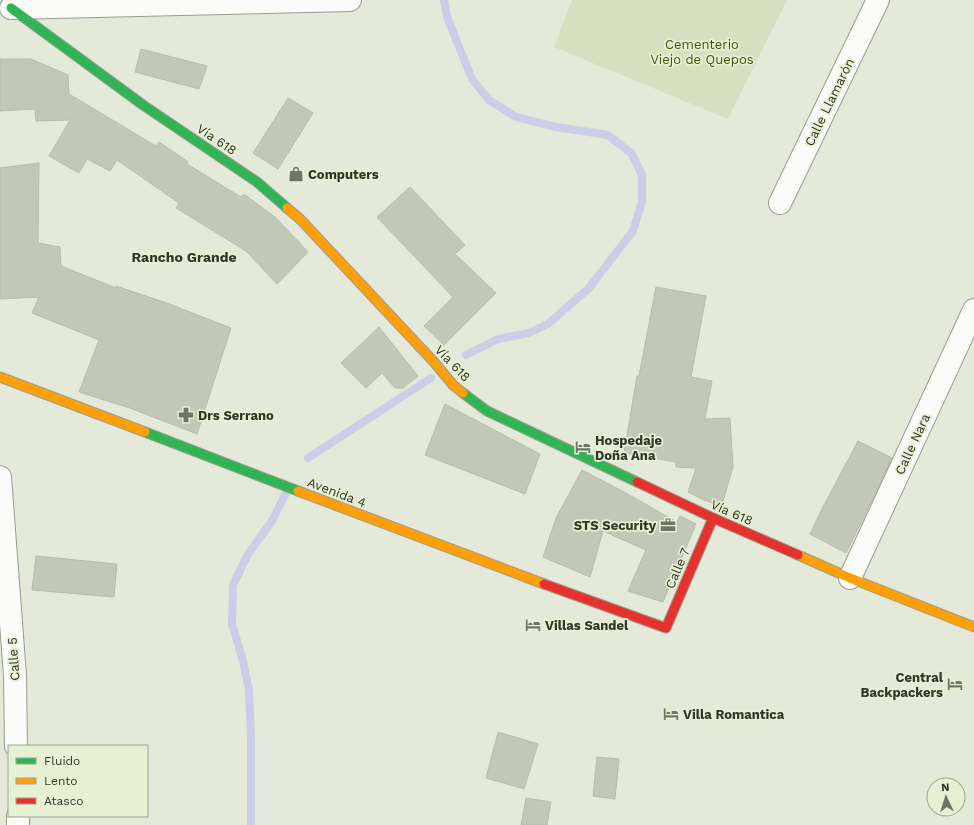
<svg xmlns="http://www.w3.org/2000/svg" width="974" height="825" viewBox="0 0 974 825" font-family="'Work Sans',sans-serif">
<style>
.green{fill:#d7e1c1}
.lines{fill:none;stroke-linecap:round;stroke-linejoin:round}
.stream{stroke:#cccee8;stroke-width:8}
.building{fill:#c2c7b7;stroke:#b7bbae}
.street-casing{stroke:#999d90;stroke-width:24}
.fast-casing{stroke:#999d90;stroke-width:11}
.slow-casing{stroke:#999d90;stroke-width:11}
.jam-casing{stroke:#999d90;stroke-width:11}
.street{stroke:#fbfcf9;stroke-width:22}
.fast{stroke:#30b455;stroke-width:9}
.slow{stroke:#ff9f0a;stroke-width:9}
.jam{stroke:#e5322d;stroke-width:9}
.labels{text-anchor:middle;stroke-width:3.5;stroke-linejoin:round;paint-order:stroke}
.park-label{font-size:13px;fill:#445411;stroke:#e6f0d2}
.street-label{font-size:13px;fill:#32352a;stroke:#e6f0d2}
.poi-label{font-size:13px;font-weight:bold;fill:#32352a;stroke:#e6f0d2;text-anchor:start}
.neighbourhood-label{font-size:14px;font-weight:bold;fill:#32352a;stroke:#e6f0d2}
</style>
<rect width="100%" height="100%" fill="#e4e9d9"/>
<!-- green -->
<path class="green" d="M572 0H787L728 119 554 47Z"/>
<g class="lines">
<!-- stream -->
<g class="stream">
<path d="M444 0 447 17 472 79 489 100 516 117 556 127 608 135 632 154 642 175V202L633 231 589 288 548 324 529 333 498 339 466 355"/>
<path d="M308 458 431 378"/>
<path d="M251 825V735L249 690 243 661 232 624 233 585 248 554 272 521 286 493"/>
</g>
</g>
<!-- building -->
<g class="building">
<path d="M141 49 207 66 199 89 135 72Z"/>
<path d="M0 59H31L68 75 69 94 156 146 159 142 188 162 187 164 241 197 244 194 276 218 308 252 277 284 246 251 176 208 179 203 117 160 110 171 87 159 79 173 49 156 70 120 36 121 35 109 0 111Z"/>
<path d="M288 98 313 113 278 169 253 153Z"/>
<path d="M39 163 38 243 60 247 61 266 116 288V286L164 302 231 328 197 434 130 408 79 392 99 340 32 313 39 297 0 299V168Z"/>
<path d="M410 187 465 245 455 254 496 293 444 345 424 326 453 297 377 217Z"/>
<path d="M656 287 706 296 691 377 712 381 705 419 730 418 733 467 721 508 706 500V501L688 492 696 468 676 467V462L624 453 637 376H639Z"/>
<path d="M379 327 418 376 403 388H395L382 373 366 388 341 363Z"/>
<path d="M445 404 540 454 525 494 425 455Z"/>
<path d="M858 441 892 458 866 513 846 553 810 534 822 509Z"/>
<path d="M582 470 624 492 677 522 680 516 696 524 663 602 628 591 646 550 603 531 590 577 543 557 556 518Z"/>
<path d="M36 556 117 564 114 597 32 590Z"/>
<path d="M498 732 538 744 524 789 486 778Z"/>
<path d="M597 757 619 759 615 799 593 796Z"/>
<path d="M526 798 551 802 547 825H521Z"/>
</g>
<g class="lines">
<!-- street casing -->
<g class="street-casing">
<g id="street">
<path d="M11 8 350 0"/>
<path d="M780 203 878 0"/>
<path d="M0 477 15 676 16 746"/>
<path d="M850 578 974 310"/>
<path d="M18 816V825"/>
</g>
</g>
<!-- fast casing -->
<g class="fast-casing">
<g id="fast">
<path d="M11 8 143 105 257 182 287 208"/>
<path d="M463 393 487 411 637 482"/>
<path d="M145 432 298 491"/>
</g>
</g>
<!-- slow casing -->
<g class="slow-casing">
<g id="slow">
<path d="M287 208 300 219 434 362 453 385 463 393"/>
<path d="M0 377 145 432"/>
<path d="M298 491 544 584"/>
<path d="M798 555 850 578 974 627"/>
</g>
</g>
<!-- jam casing -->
<g class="jam-casing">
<g id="jam">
<path d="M637 482 713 518 798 555"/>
<path d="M544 584 666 628 713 518"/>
</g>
</g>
<!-- street -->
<use href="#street" class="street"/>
<!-- fast -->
<use href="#fast" class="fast"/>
<!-- slow -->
<use href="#slow" class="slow"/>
<!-- jam -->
<use href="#jam" class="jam"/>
</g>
<!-- icons -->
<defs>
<g id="shop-bare" transform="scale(1.2)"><path d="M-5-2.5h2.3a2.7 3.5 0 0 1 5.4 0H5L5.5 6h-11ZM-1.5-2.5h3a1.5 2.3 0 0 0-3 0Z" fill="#707467" stroke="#e6f0d2" stroke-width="2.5" paint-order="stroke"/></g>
<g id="pharmacy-bare" transform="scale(1.2)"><path d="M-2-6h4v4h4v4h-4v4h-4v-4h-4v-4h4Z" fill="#707467" stroke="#e6f0d2" stroke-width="2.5" paint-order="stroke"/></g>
<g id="hotel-bare" transform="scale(1.2)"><path d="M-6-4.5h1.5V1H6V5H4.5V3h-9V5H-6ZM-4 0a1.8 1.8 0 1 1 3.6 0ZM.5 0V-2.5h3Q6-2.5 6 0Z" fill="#707467" stroke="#e6f0d2" stroke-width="2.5" paint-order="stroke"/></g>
<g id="office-bare" transform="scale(1.2)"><path d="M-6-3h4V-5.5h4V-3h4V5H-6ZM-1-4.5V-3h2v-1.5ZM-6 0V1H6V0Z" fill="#707467" stroke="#e6f0d2" stroke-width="2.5" paint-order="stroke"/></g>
</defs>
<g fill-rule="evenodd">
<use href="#shop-bare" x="296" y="174"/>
<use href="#pharmacy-bare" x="186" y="415"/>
<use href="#hotel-bare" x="583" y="447"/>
<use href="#office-bare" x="668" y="525"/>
<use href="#hotel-bare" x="533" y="625"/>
<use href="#hotel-bare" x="955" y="684"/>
<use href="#hotel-bare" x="671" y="714"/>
</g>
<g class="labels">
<!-- park labels -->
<g class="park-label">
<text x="702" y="49">Cementerio<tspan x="702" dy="15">Viejo de Quepos</tspan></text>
</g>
<!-- street labels -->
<g class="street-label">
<text transform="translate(829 102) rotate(-64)" y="5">Calle Llamarón</text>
<text transform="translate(217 139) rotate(34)" y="5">Vía 618</text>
<text transform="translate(453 363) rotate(46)" y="5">Vía 618</text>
<text transform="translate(912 444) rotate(-65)" y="5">Calle Nara</text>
<text transform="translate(337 492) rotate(21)" y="5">Avenida 4</text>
<text transform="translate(732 512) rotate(24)" y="5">Vía 618</text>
<text transform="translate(677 568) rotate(-67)" y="5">Calle 7</text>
<text transform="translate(13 659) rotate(-94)" y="5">Calle 5</text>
</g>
<!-- poi labels -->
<g class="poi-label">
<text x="308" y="179">Computers</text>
<text x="198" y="420">Drs Serrano</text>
<text x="595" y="445">Hospedaje<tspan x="595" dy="15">Doña Ana</tspan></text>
<text x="656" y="530" text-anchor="end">STS Security</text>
<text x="545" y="630">Villas Sandel</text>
<text x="943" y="682" text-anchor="end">Central<tspan x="943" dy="15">Backpackers</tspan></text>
<text x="683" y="719">Villa Romantica</text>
</g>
<!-- neighbourhood labels -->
<g class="neighbourhood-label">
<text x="184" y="262">Rancho Grande</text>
</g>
</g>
<!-- legend -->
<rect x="8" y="745" width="140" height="72" fill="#e6f0d2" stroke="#9ea58f"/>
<rect x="16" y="758" width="20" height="6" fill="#30b455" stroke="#9ea58f"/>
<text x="44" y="765" font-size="12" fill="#32352a">Fluido</text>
<rect x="16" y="778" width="20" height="6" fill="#ff9f0a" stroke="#9ea58f"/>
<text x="44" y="785" font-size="12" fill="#32352a">Lento</text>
<rect x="16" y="798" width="20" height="6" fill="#e5322d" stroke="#9ea58f"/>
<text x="44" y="805" font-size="12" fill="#32352a">Atasco</text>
<!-- north arrow -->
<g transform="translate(946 797) rotate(356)"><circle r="19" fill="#e6f0d2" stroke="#9ea58f"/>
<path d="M0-3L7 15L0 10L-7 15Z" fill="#707467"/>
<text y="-6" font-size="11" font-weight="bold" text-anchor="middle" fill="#32352a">N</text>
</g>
</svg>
